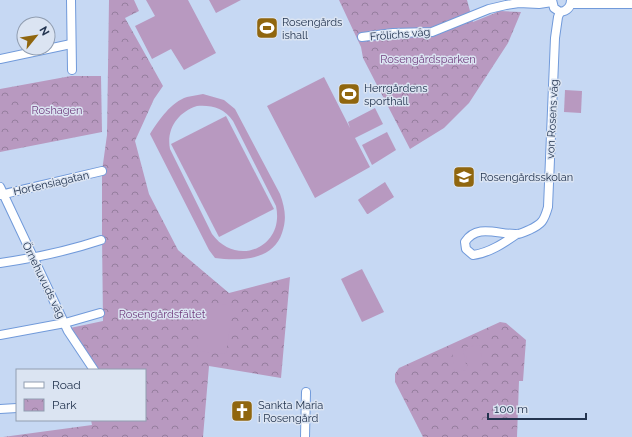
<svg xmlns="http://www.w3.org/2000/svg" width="632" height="437" viewBox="0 0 632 437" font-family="Raleway,sans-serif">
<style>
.park{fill:url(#park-crowns)}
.pitch{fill:#b899c0;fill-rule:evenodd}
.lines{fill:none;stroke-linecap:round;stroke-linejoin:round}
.minor-casing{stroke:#719ada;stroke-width:10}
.minor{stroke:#fff;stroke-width:8}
.labels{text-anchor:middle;stroke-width:3;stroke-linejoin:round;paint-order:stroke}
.poi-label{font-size:11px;fill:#23344f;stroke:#dbe4f2;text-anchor:start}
.street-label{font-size:11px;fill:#23344f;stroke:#dbe4f2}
.park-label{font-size:11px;fill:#713d7e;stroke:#dbe4f2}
</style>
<defs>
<pattern id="park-crowns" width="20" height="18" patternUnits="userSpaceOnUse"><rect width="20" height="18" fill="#b899c0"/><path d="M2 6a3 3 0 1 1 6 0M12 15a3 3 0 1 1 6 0" fill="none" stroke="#957e9e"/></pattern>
</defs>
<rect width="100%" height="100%" fill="#c6d8f3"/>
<!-- park -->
<g class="park">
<path d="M109 0H134L139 11 125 18 163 86 154 99 135 141 149 194 178 250 229 293 290 277 281 378 209 366 203 437H3L92 425 91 420H145V370H96L70 328 103 321 102 236V171L107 135Z"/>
<path d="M339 0H467L473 22 500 11 521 12 508 43 469 103 444 128 410 149 363 58 361 47Z"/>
<path d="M71 76H101L102 132 0 152V89Z"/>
<path d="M500 322 506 323 526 340 523 381H519L517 437H423L395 382V374L399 368Z"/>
</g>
<!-- pitch -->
<g class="pitch">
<path d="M146 0H188L216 53 184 70 171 49 152 59 135 26 155 16Z"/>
<path d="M209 0H241L216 13Z"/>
<path d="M324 77 350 128 348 122 375 108 383 124 355 138 370 167 315 198 267 106Z"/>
<path d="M565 90 582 91 581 113 564 112Z"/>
<path d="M203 94 224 100 235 109 280 194C285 208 287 219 282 233 273 261 239 261 215 258L209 250 150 134C159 120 171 102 187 97 192 96 198 95 203 94ZM197 106C212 105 224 108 233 121L276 206C285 247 237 268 212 234L170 149C166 129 178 112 197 106Z"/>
<path d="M226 116 274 209 219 237 171 144Z"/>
<path d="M387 132 396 150 372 165 362 145Z"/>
<path d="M385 182 394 197 368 214H367L358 200 359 199Z"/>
<path d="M362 269 384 312 362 322 341 279Z"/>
<path d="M204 302 233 306 226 354 197 351Z"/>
<path d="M480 345 483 370 468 371 465 347Z"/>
<path d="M463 349 467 370 455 372 452 351Z"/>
</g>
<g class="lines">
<!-- minor casing -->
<g class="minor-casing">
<g id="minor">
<path d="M71 0 72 70"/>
<path d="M552 0 554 8 560 12C567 11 571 7 571 0"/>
<path d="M571 4H632"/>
<path d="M362 37 393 33 432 32 489 9 506 5 519 3 539 4 552 2"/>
<path d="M0 59 71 44"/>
<path d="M0 187 68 331 94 370"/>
<path d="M0 195 102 171"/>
<path d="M517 234C504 243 489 253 473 255L466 249 465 242C477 223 499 235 517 234 521 234 526 231 529 230 542 224 544 221 548 207L555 38 558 17 560 12"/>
<path d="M0 263C35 258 68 251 101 240"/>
<path d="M0 335 65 323 100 313"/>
<path d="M0 409 17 408"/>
<path d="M305 437 306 392"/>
</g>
</g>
<!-- minor -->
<use href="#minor" class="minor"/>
</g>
<!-- icons -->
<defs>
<g id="stadium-square" transform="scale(1.15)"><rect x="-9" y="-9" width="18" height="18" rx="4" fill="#90660e" stroke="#dbe4f2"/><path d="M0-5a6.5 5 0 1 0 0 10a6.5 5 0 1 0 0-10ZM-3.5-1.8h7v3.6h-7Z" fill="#fff"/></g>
<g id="school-square" transform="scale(1.15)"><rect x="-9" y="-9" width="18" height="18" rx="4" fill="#90660e" stroke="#dbe4f2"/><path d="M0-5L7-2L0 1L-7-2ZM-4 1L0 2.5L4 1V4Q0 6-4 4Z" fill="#fff"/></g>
<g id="church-square" transform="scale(1.15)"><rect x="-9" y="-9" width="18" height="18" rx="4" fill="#90660e" stroke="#dbe4f2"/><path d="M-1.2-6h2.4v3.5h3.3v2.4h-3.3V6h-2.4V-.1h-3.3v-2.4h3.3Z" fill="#fff"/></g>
</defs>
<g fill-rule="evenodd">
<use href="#stadium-square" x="267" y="28"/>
<use href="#stadium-square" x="349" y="94"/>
<use href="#school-square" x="464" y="177"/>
<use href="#church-square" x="242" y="411"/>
</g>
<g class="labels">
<!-- poi labels -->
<g class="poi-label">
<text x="282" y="26">Rosengårds<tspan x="282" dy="13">ishall</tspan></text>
<text x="364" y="92">Herrgårdens<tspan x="364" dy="13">sporthall</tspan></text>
<text x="480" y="181">Rosengårdsskolan</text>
<text x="258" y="409">Sankta Maria<tspan x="258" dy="13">i Rosengård</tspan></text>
</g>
<!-- street labels -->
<g class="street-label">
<text transform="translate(400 34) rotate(-5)" y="4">Frölichs väg</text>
<text transform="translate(552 119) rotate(-87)" y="4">von Rosens väg</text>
<text transform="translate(51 183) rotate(-13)" y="4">Hortensiagatan</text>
<text transform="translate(44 280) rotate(64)" y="4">Örnehuvuds väg</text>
</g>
<!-- park labels -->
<g class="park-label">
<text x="428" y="63">Rosengårdsparken</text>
<text x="57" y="114">Roshagen</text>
<text x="162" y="318">Rosengårdsfältet</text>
</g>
</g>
<!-- legend -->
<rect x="16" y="369" width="130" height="52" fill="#dbe4f2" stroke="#919eb1"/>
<rect x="24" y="382" width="20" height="6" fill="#ffffff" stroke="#919eb1"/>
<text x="52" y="389" font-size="12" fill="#23344f">Road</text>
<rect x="24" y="399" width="20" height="12" fill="url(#park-crowns)" stroke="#919eb1"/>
<text x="52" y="409" font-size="12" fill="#23344f">Park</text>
<!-- north arrow -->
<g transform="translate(36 36) rotate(60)"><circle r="19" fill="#dbe4f2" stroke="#919eb1"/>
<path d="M0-3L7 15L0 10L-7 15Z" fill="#90660e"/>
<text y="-6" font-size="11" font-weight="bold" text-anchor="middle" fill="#23344f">N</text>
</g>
<!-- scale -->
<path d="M488 413v6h98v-6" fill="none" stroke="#23344f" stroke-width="2"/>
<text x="494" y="413" font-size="12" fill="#23344f" stroke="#dbe4f2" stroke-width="3" paint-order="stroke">100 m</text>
</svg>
